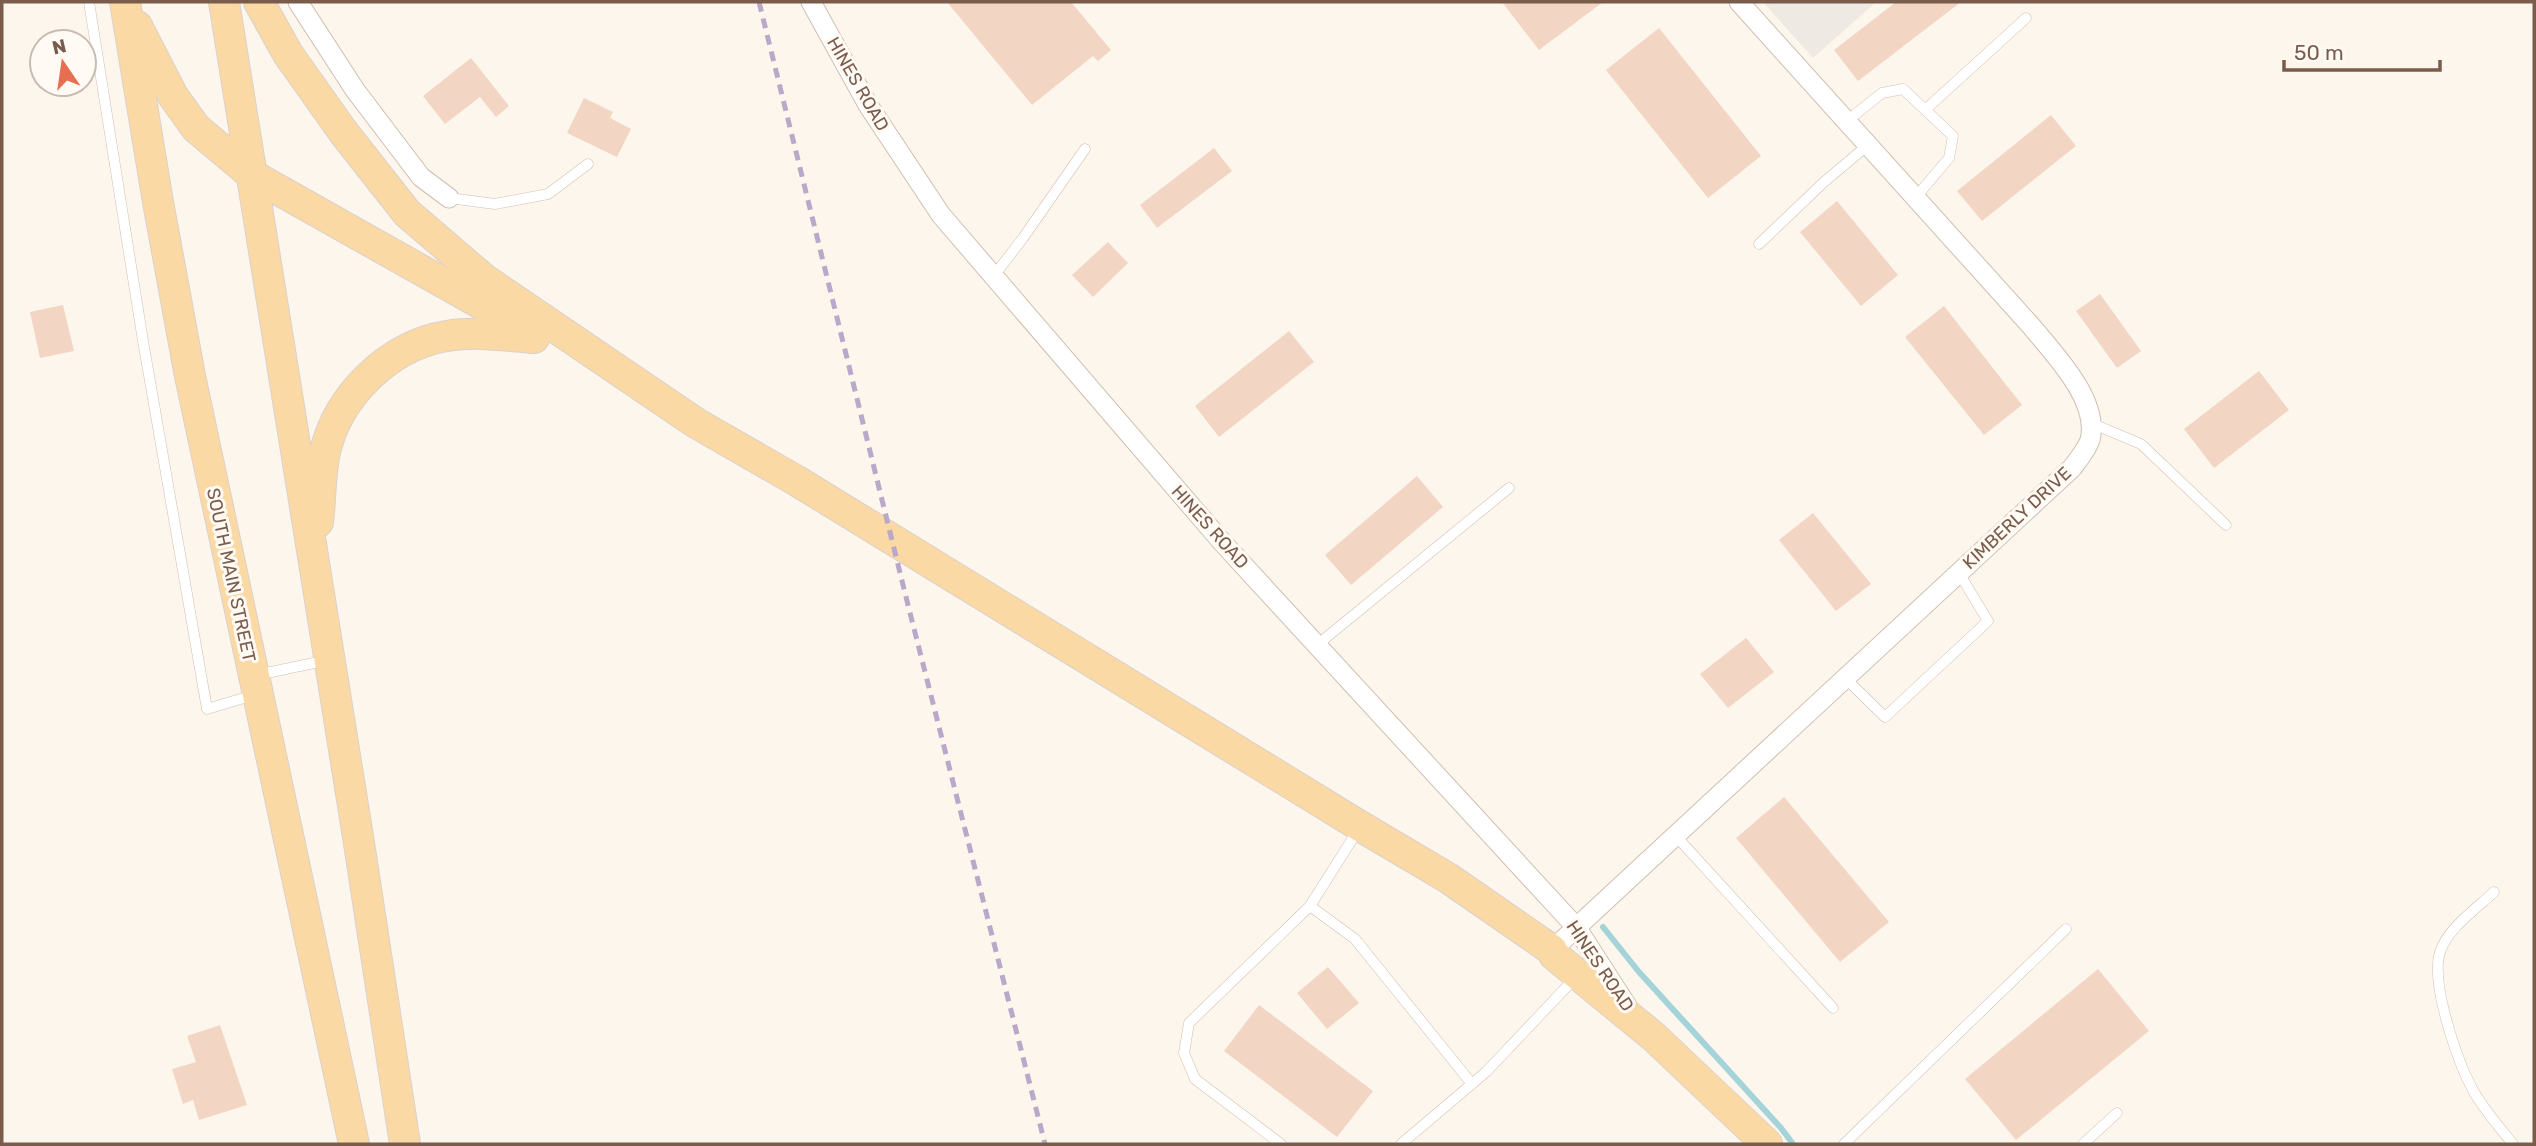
<svg xmlns="http://www.w3.org/2000/svg" width="2536" height="1146" viewBox="0 0 2536 1146" font-family="Rubik,sans-serif">
<style>
.industrial{fill:#efe9e4}
.lines{fill:none;stroke-linecap:round;stroke-linejoin:round}
.stream{stroke:#a5d3da;stroke-width:6}
.building{fill:#f3d5c3}
.service-casing{stroke:#d1beb0;stroke-width:11}
.minor-casing{stroke:#d1beb0;stroke-width:21}
.primary-casing{stroke:#dad1cd;stroke-width:32}
.service{stroke:#fff;stroke-width:10}
.minor{stroke:#fff;stroke-width:19}
.primary{stroke:#fbd9a5;stroke-width:30}
.rail{stroke:#b9a8c9;stroke-width:5;stroke-dasharray:10 7;stroke-linecap:butt}
.labels{text-anchor:middle;stroke-width:6;stroke-linejoin:round;paint-order:stroke}
.street-label{font-size:18px;fill:#7a5c4d;stroke:#fffaf3}
</style>
<rect width="100%" height="100%" fill="#fdf6ec"/>
<!-- industrial -->
<path class="industrial" d="M1763 2H1876L1813 58Z"/>
<g class="lines">
<!-- stream -->
<path class="stream" d="M1603 927 1639 972 1781 1128 1793 1144"/>
</g>
<!-- building -->
<g class="building">
<path d="M947 2H1071L1111 50 1098 61 1093 56 1032 105Z"/>
<path d="M1502 2H1603L1539 50Z"/>
<path d="M1896 2H1961L1858 81 1834 50Z"/>
<path d="M1659 28 1761 156 1708 198 1606 70Z"/>
<path d="M471 58 509 106 496 117 480 97 445 124 423 96Z"/>
<path d="M584 98 613 112 610 118 631 129 617 157 567 133Z"/>
<path d="M2051 115 2076 146 1982 221 1957 191Z"/>
<path d="M1214 148 1232 171 1157 228 1140 205Z"/>
<path d="M1837 201 1898 275 1861 306 1800 232Z"/>
<path d="M1108 242 1128 263 1093 297 1072 275Z"/>
<path d="M2100 294 2141 351 2117 368 2076 311Z"/>
<path d="M63 305 74 351 40 358 30 312Z"/>
<path d="M1944 306 2022 405 1984 435 1905 337Z"/>
<path d="M1289 331 1314 362 1219 437 1195 406Z"/>
<path d="M2259 371 2289 410 2214 468 2184 429Z"/>
<path d="M1417 476 1443 507 1351 585 1325 555Z"/>
<path d="M1813 513 1871 584 1836 611 1779 540Z"/>
<path d="M1746 638 1774 672 1728 708 1700 674Z"/>
<path d="M1784 797 1889 922 1840 962 1736 838Z"/>
<path d="M1328 967 1359 1003 1327 1029 1297 993Z"/>
<path d="M2098 969 2149 1031 2016 1140 1965 1079Z"/>
<path d="M1259 1005 1373 1091 1337 1137 1224 1051Z"/>
<path d="M220 1025 247 1105 199 1120 193 1100 183 1104 172 1069 196 1062 187 1036Z"/>
</g>
<g class="lines">
<!-- service casing -->
<g class="service-casing">
<g id="service">
<path d="M89 2 143 341 207 709 254 695"/>
<path d="M1925 110 2026 18"/>
<path d="M1847 121 1882 93 1903 89 1953 136 1949 158 1916 197"/>
<path d="M449 198 495 204 548 194 588 164"/>
<path d="M1759 244 1824 182 1868 145"/>
<path d="M993 277 1023 238 1085 149"/>
<path d="M2091 423 2141 444 2226 525"/>
<path d="M1317 645 1509 488"/>
<path d="M257 675 328 660"/>
<path d="M1845 678 1885 717 1988 621 1959 573"/>
<path d="M1358 830 1310 906 1355 939 1472 1084"/>
<path d="M1675 835 1833 1008"/>
<path d="M2494 892C2476 909 2448 928 2440 952 2430 984 2458 1063 2474 1092 2485 1111 2500 1128 2513 1144"/>
<path d="M1281 1144 1195 1079 1184 1053 1189 1023 1310 906"/>
<path d="M1401 1144 1486 1072 1575 978"/>
<path d="M1844 1144 2066 929"/>
<path d="M2083 1144 2117 1113"/>
</g>
</g>
<!-- minor casing -->
<g class="minor-casing">
<g id="minor">
<path d="M298 2 355 90 421 177 449 198"/>
<path d="M811 2 868 105 941 215 1222 542 1576 927 1627 1006"/>
<path d="M1552 950 2072 468C2078 460 2087 449 2090 440 2100 401 2055 355 2032 327L1739 2"/>
</g>
</g>
<!-- primary casing -->
<g class="primary-casing">
<g id="primary">
<path d="M125 2 158 202 190 376 354 1144"/>
<path d="M224 2 359 843 405 1144"/>
<path d="M259 2 288 54 344 133 407 213 484 279 696 423 797 481 1360 826 1448 878 1552 950 1554 955 1654 1037 1767 1144"/>
<path d="M137 26 173 96 196 128 252 175 524 328"/>
<path d="M318 522C321 499 320 474 325 452 338 395 390 345 447 336 476 331 505 336 534 338"/>
</g>
</g>
<!-- service -->
<use href="#service" class="service"/>
<!-- minor -->
<use href="#minor" class="minor"/>
<!-- primary -->
<use href="#primary" class="primary"/>
<!-- rail -->
<path class="rail" d="M759 2 907 601 1045 1144"/>
</g>
<g class="labels">
<!-- street labels -->
<g class="street-label">
<text transform="translate(858 84) rotate(60)" y="6">HINES ROAD</text>
<text transform="translate(2017 518) rotate(-43)" y="6">KIMBERLY DRIVE</text>
<text transform="translate(1210 527) rotate(48)" y="6">HINES ROAD</text>
<text transform="translate(231 575) rotate(78)" y="6">SOUTH MAIN STREET</text>
<text transform="translate(1600 966) rotate(56)" y="6">HINES ROAD</text>
</g>
</g>
<!-- border -->
<rect width="2536" height="1146" fill="none" stroke="#7a5c4d" stroke-width="7"/>
<!-- north arrow -->
<g transform="translate(63 63) rotate(347)"><circle r="33" fill="#fffaf3" stroke="#cabbb1" stroke-width="2"/>
<path d="M0-5L12 26L0 18L-12 26Z" fill="#e76f51"/>
<text y="-10" font-size="19" font-weight="bold" text-anchor="middle" fill="#7a5c4d">N</text>
</g>
<!-- scale -->
<path d="M2284 60v10h156v-10" fill="none" stroke="#7a5c4d" stroke-width="3.5"/>
<text x="2294" y="60" font-size="21" fill="#7a5c4d" stroke="#fffaf3" stroke-width="5" paint-order="stroke">50 m</text>
</svg>
